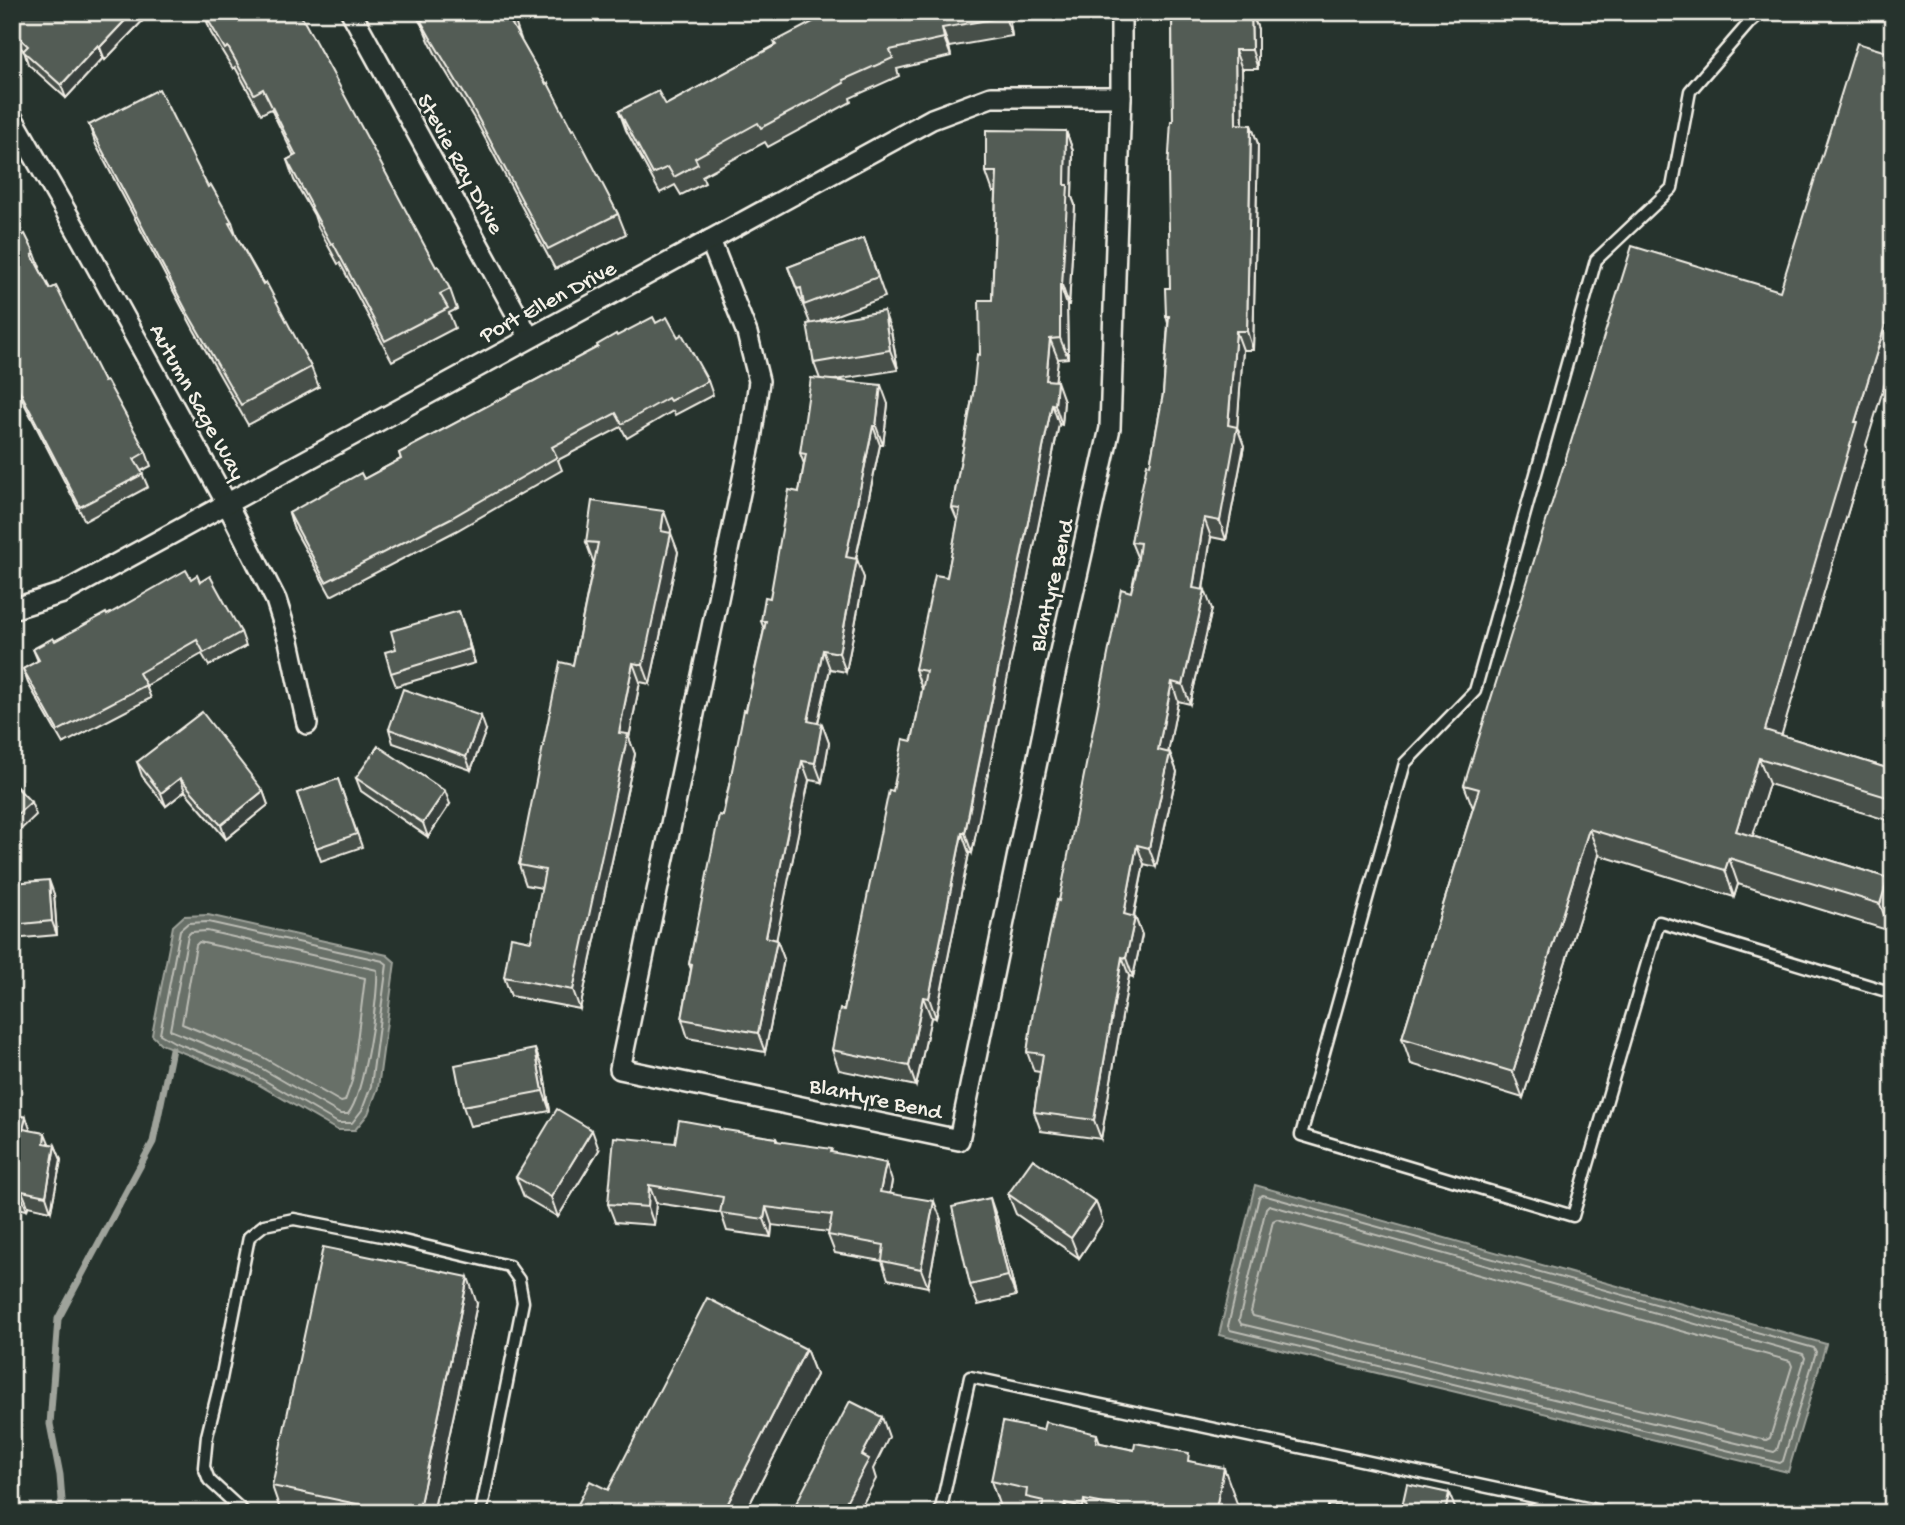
<svg xmlns="http://www.w3.org/2000/svg" width="1905" height="1525" viewBox="0 0 1905 1525" font-family="'Gochi Hand',sans-serif">
<style>
.water{fill:#676f68;stroke:#9fa39b;stroke-width:2}
.lines{fill:none;stroke-linecap:round;stroke-linejoin:round}
.shore{stroke:#bcbdb5;stroke-width:2}
.stream{stroke:#9fa39b;stroke-width:7}
.lane-casing{stroke:#f4f1e8;stroke-width:15}
.street-casing{stroke:#f4f1e8;stroke-width:24}
.lane{stroke:#26332d;stroke-width:10}
.street{stroke:#26332d;stroke-width:19}
.wall{fill:#474f49;stroke:#f4f1e8;stroke-width:2}
.shaded-wall{fill:#39403c;stroke:#f4f1e8;stroke-width:2}
.building{fill:#525c55;stroke:#f4f1e8;stroke-width:2}
.labels{text-anchor:middle;stroke-width:5;stroke-linejoin:round;paint-order:stroke}
.street-label{font-size:23px;fill:#f4f1e8;stroke:#26332d}
</style>
<rect width="100%" height="100%" fill="#26332d"/>
<filter id="ink" filterUnits="userSpaceOnUse"><feTurbulence type="fractalNoise" baseFrequency=".0143" numOctaves="2"/><feDisplacementMap in="SourceGraphic" scale="14" xChannelSelector="R" yChannelSelector="G"/><feConvolveMatrix kernelMatrix="1 2 1 2 8 2 1 2 1" color-interpolation-filters="sRGB"/></filter>
<g filter="url(#ink)">
<!-- water -->
<g class="water">
<path d="M208 915 387 955 395 962 378 1088 368 1114 355 1130H337L247 1078 161 1044 152 1035 173 926 184 916Z"/>
<path d="M1255 1185 1826 1344 1788 1472 1219 1335Z"/>
</g>
<g class="lines">
<!-- shore -->
<g class="shore">
<path d="M208 922 383 961 387 964 371 1086 362 1110 352 1123H338L250 1072 174 1042 160 1034 180 930 188 923Z"/>
<path d="M207 931 377 970C379 995 364 1095 348 1114H340L254 1064 170 1030 188 935 191 932Z"/>
<path d="M199 942 365 978 352 1081 345 1101 341 1102 259 1055 182 1024 196 945Z"/>
<path d="M1263 1195 1814 1348 1816 1352 1783 1461 1780 1463 1230 1330 1228 1326 1259 1197Z"/>
<path d="M1269 1205 1803 1354 1805 1358 1777 1450 1774 1452 1241 1324 1239 1320 1266 1208Z"/>
<path d="M1277 1219 1790 1361 1792 1366 1770 1438 1766 1440 1253 1316 1251 1312 1273 1221Z"/>
</g>
<!-- stream -->
<path class="stream" d="M58 1513 62 1500 60 1475 50 1424 58 1319 153 1142 172 1049"/>
<!-- lane casing -->
<g class="lane-casing">
<g id="lane">
<path d="M1762 12 1749 23 1690 91 1672 188 1596 260 1475 691 1405 763 1301 1135 1573 1216 1659 922 1893 993"/>
<path d="M245 1513 209 1480 204 1467 207 1436 221 1379 249 1237 264 1225 294 1219 387 1237 509 1266 519 1280 523 1302 481 1513"/>
<path d="M940 1513 970 1377 1610 1513"/>
</g>
</g>
<!-- street casing -->
<g class="street-casing">
<g id="street">
<path d="M351 12 529 337"/>
<path d="M12 117 81 238 226 502 276 600 289 641 307 724"/>
<path d="M710 240 747 333 759 381 751 440 620 1069 959 1140 1055 674 1110 428 1121 97V12"/>
<path d="M12 609 63 593 932 119 991 97H1121"/>
</g>
</g>
<!-- lane -->
<use href="#lane" class="lane"/>
<!-- street -->
<use href="#street" class="street"/>
</g>
<!-- wall -->
<g class="wall">
<path d="M151 12 105 60 103 58 66 98 28 64 24 51 12 39V22Z"/>
<path d="M414 12H510L514 19 521 39H520L572 130 618 214 626 234 555 269 478 125 437 57 429 41 424 29Z"/>
<path d="M829 12H1008L1012 36 949 47 951 56 897 69 899 76 850 98 851 102 768 147 765 142 702 176 705 183 681 195 675 185 660 193 626 130 619 111 666 105 776 45 829 14Z"/>
<path d="M1172 12H1251L1258 29V69H1242L1243 125H1251L1258 144 1253 350H1243L1237 427 1244 446 1226 540 1211 537 1203 590 1212 609 1190 704 1178 701 1168 752 1170 753 1177 772 1156 867 1144 864 1134 916 1135 917 1142 935 1133 977 1129 976 1101 1139 1041 1131 1034 1112 1040 1072 1034 1071 1027 1052 1059 901 1131 592 1138 559 1131 542 1150 465 1163 394 1168 323 1166 316 1170 288 1173 121Z"/>
<path d="M204 13 436 267 450 289 457 309 449 313 455 328 392 361 340 263 338 264 318 227 314 215 294 180 287 160 294 156 271 109 261 114 235 67 233 69 211 33Z"/>
<path d="M89 125 232 222 237 237 311 367 319 387 248 425 194 330 96 145Z"/>
<path d="M1066 131 1073 151 1072 197 1075 205 1069 305H1067L1068 358 1058 359 1055 381 1064 401 1062 425 1059 424 977 827 972 853H969L936 1018 931 1017 916 1086 839 1070 832 1050 844 1010 893 791 912 741 922 689 915 669 947 577 958 522 952 508 980 355 992 300 996 192H993L986 172Z"/>
<path d="M12 232 35 254 40 267 39 268 50 289 104 382 146 452 151 466 141 471 148 487 85 521 12 380Z"/>
<path d="M864 238 885 297 820 321 891 331 898 370 835 380 888 404 883 445H880L856 559 864 578 846 672 830 669 818 723 822 724 829 743 822 782 809 780 776 939 784 959 765 1052 688 1038 682 1019 691 969 689 964 764 629 761 621 770 598 799 492 804 464 800 453 820 379 814 363 810 323 788 267Z"/>
<path d="M656 323 678 337 708 381 713 395 675 415 673 411 627 438 621 427 558 460 562 470 456 531 331 596 293 527 289 513 364 479 401 459 399 453 598 347Z"/>
<path d="M1866 445 1867 448 1781 735 1893 770V822L1769 784 1752 836 1888 878 1890 931 1738 884 1734 897 1599 855 1523 1098 1411 1064 1402 1038 1473 808 1464 785Z"/>
<path d="M671 530 670 533 678 552 650 684 640 682 629 738 635 754 580 1009 511 996 504 977 531 941 542 888 526 885 519 865 573 665 594 561H593L586 542Z"/>
<path d="M191 579 200 582 241 632 246 646 209 666 202 654 146 686 151 698 63 744 28 683 23 669 38 661 33 649 55 641 107 615Z"/>
<path d="M464 625 475 663 396 686 391 673 396 649Z"/>
<path d="M389 729 486 730 471 770 393 743Z"/>
<path d="M137 762 263 791 268 805 226 839 185 791 166 806 142 776Z"/>
<path d="M356 778 450 804 428 837 361 791Z"/>
<path d="M338 779 362 847 321 861 297 793Z"/>
<path d="M12 883 54 894 57 935 12 939Z"/>
<path d="M543 1069 550 1111 470 1126 463 1106Z"/>
<path d="M12 1114 26 1117 30 1130 50 1144 55 1145 61 1160 51 1211 28 1206 27 1210 12 1207Z"/>
<path d="M720 1130 776 1138 778 1142 833 1153 892 1181 890 1193 941 1219 928 1287 888 1279 882 1261 835 1253 828 1235 829 1232 772 1225 771 1237 727 1231 721 1213 656 1203 654 1225 615 1222 608 1204 675 1143Z"/>
<path d="M599 1150 558 1217 524 1197 516 1177Z"/>
<path d="M1008 1194 1096 1202 1103 1222 1079 1258 1016 1214Z"/>
<path d="M997 1218 1016 1296 978 1305 970 1285Z"/>
<path d="M477 1304 433 1513 281 1512 272 1486Z"/>
<path d="M806 1349 816 1375 745 1513H582L578 1504 608 1490Z"/>
<path d="M1043 1430 1097 1434 1100 1443 1192 1462 1238 1506 1237 1513H1002L991 1481Z"/>
</g>
<!-- shaded-wall -->
<g class="shaded-wall">
<path d="M133 12H151L105 60 100 47Z"/>
<path d="M1004 12H1008L1012 36 1005 17Z"/>
<path d="M1251 12 1258 29V69L1252 50Z"/>
<path d="M942 28 949 47 951 56 944 38Z"/>
<path d="M98 45 103 58 66 98 61 85Z"/>
<path d="M1235 50 1242 69 1243 143 1236 124Z"/>
<path d="M1251 125 1258 144 1253 350 1247 331Z"/>
<path d="M1066 131 1073 151 1072 197 1075 205 1069 305 1062 285Z"/>
<path d="M1060 285 1067 305 1068 358 1060 338Z"/>
<path d="M1893 300V357L1866 445 1867 448 1775 757 1765 730 1855 422Z"/>
<path d="M884 311 891 331 898 370 890 350Z"/>
<path d="M1236 331 1243 350 1237 430V427L1244 446 1226 540 1220 521Z"/>
<path d="M1050 339 1058 359 1053 400 1046 380Z"/>
<path d="M1057 381 1064 401 1062 425 1055 405Z"/>
<path d="M881 385 888 404 883 445 876 426Z"/>
<path d="M1052 404 1059 424 972 853 965 833Z"/>
<path d="M873 426 880 445 852 576 846 557Z"/>
<path d="M664 511 671 530 668 547 671 533 678 552 650 684 643 665Z"/>
<path d="M1204 518 1211 537 1200 607 1193 588Z"/>
<path d="M857 559 864 578 846 672 839 653Z"/>
<path d="M1205 590 1212 609 1190 704 1183 685Z"/>
<path d="M459 611 464 625 475 663 470 649Z"/>
<path d="M823 650 830 669 814 740 808 721Z"/>
<path d="M633 663 640 682 629 738 635 754 580 1009 573 990 619 733Z"/>
<path d="M1172 682 1178 701 1165 769 1158 750Z"/>
<path d="M481 716 486 730 471 770 466 757Z"/>
<path d="M822 724 829 743 822 782 815 763Z"/>
<path d="M1170 753 1177 772 1156 867 1149 848Z"/>
<path d="M1759 758 1769 784 1746 858 1736 831Z"/>
<path d="M802 761 809 780 773 956 766 937Z"/>
<path d="M180 778 185 791 166 806 161 793Z"/>
<path d="M263 791 268 805 226 839 221 825Z"/>
<path d="M445 791 450 804 428 837 423 823Z"/>
<path d="M31 802 36 815 12 838V819Z"/>
<path d="M1589 829 1599 855 1523 1098 1513 1072Z"/>
<path d="M962 833 969 853 936 1018 929 998Z"/>
<path d="M1137 845 1144 864 1130 933 1124 914Z"/>
<path d="M1729 858 1738 884 1734 897 1725 870Z"/>
<path d="M1888 878 1893 890V922L1890 931 1880 904Z"/>
<path d="M49 880 54 894 57 935 52 921Z"/>
<path d="M1135 917 1142 935 1133 977 1126 958Z"/>
<path d="M777 940 784 959 765 1052 758 1033Z"/>
<path d="M1122 957 1129 976 1101 1139 1094 1120Z"/>
<path d="M923 997 931 1017 916 1086 909 1066Z"/>
<path d="M535 1049 543 1069 550 1111 543 1091Z"/>
<path d="M26 1117 31 1132 23 1129Z"/>
<path d="M592 1130 599 1150 558 1217 551 1197Z"/>
<path d="M45 1133 51 1148 44 1143Z"/>
<path d="M55 1145 61 1160 51 1211 46 1196Z"/>
<path d="M886 1163 892 1181 887 1210 880 1192Z"/>
<path d="M649 1185 656 1203 654 1225 648 1207Z"/>
<path d="M22 1191 28 1206 27 1210 21 1195Z"/>
<path d="M990 1198 997 1218 1016 1296 1008 1276Z"/>
<path d="M934 1201 941 1219 928 1287 921 1269Z"/>
<path d="M1096 1202 1103 1222 1079 1258 1071 1238Z"/>
<path d="M766 1207 772 1225 771 1237 764 1219Z"/>
<path d="M468 1277 477 1304 433 1513H418Z"/>
<path d="M806 1349 816 1375 745 1513H731L728 1503Z"/>
<path d="M882 1417 889 1437 873 1469 876 1479 858 1513H840L862 1455Z"/>
<path d="M1224 1468 1238 1506 1237 1513H1215Z"/>
<path d="M1449 1493 1457 1513H1445Z"/>
<path d="M1084 1500 1089 1513H1085L1083 1507Z"/>
<path d="M1065 1503 1068 1513H1063Z"/>
</g>
<!-- building -->
<g class="building">
<path d="M21 12H133L100 47 98 45 61 85 23 51 28 46 12 31V22Z"/>
<path d="M205 12H299L331 70 436 267 438 266 450 289 440 294 448 308 385 341 333 243 331 244 311 207 312 206 287 160 296 155 263 89 254 94 228 47 225 49 204 13Z"/>
<path d="M419 12H510L514 19 510 21 546 84 548 83 572 130 574 129 618 214 548 249 471 105 430 37 421 21 423 20Z"/>
<path d="M829 12H1004L1005 17 942 28 944 38 890 50 893 58 843 80 844 83 761 128 758 123 695 158 698 164 674 177 668 167 653 174 619 111 658 91 666 105 776 45 774 42 830 13Z"/>
<path d="M1172 12H1251L1252 50H1235L1236 124 1251 125 1247 331H1236L1228 425 1237 427 1220 521 1204 518 1193 588 1205 590 1183 685 1172 682 1158 750 1170 753 1149 848 1137 845 1124 914 1135 917 1126 958 1122 957 1094 1120 1034 1112 1043 1054 1027 1052 1033 1012 1057 900 1059 901 1121 589 1131 592 1136 573 1140 543 1131 542 1135 521 1147 464 1150 465 1163 394 1169 316H1166L1165 288H1170L1168 170 1171 121H1173Z"/>
<path d="M1857 43 1893 54V300L1855 422H1857L1765 730 1893 770V799L1759 758 1736 831 1888 878 1880 904 1729 858 1725 870 1589 829 1513 1072 1402 1038 1479 789 1464 785 1632 246 1780 291Z"/>
<path d="M159 89 208 187 211 185 232 222 229 223 263 284 266 282 311 367 241 405 186 310 89 125Z"/>
<path d="M986 130 1066 131 1065 185H1068L1062 285H1060V338L1050 339 1046 380 1057 381 1055 405 1052 404 970 807 965 833H962L929 998 923 997 909 1066 832 1050 840 1009 844 1010 889 790 893 791 903 739 912 741 926 671 915 669 935 575 947 577 960 509 952 508 973 394 977 354 980 355 979 300H992L997 172H986Z"/>
<path d="M14 231 18 238 25 234 35 254 32 255 50 289 56 286 104 382 107 381 146 452 134 459 143 474 80 507 12 376V232Z"/>
<path d="M864 238 878 277 804 305 801 288 797 289 788 267Z"/>
<path d="M884 311 890 350 814 363 807 324Z"/>
<path d="M653 317 656 323 667 317 678 337 682 334 708 381 670 401 668 398 622 424 616 413 552 447 557 457 451 518 326 582 289 513 361 473 364 479 401 459 399 453 598 347 597 345 616 334 617 336Z"/>
<path d="M811 378 881 385 876 426H873L846 557 857 559 839 653 823 650 808 721 822 724 815 763 802 761 766 937 777 940 758 1033 682 1019 692 965 689 964 719 815 723 816 744 710 746 711 766 621H761L765 597 770 598 789 490 799 492 806 454 800 453Z"/>
<path d="M592 501 664 511 661 531 671 533 643 665 633 663 619 733 628 734 573 990 504 977 511 937 531 941 545 870 519 865 560 662 573 665 598 543 586 542Z"/>
<path d="M186 570 191 579 197 575 200 582 210 576 241 632 204 653 197 640 139 673 146 685 58 731 23 669 39 660 33 649 53 638 55 641 106 613 107 615Z"/>
<path d="M459 611 470 649 391 673 385 652 396 649 391 631Z"/>
<path d="M403 689 481 716 466 757 389 729Z"/>
<path d="M202 712 263 791 221 825 180 778 161 793 137 762Z"/>
<path d="M378 746 445 791 423 823 356 778Z"/>
<path d="M338 779 357 834 316 848 297 793Z"/>
<path d="M12 782 31 802 12 819Z"/>
<path d="M49 880 52 921 12 925V883Z"/>
<path d="M535 1049 543 1091 463 1106 455 1065Z"/>
<path d="M557 1109 592 1130 551 1197 516 1177Z"/>
<path d="M12 1114 26 1117 23 1129 45 1133 44 1143 55 1145 46 1196 22 1191 21 1195 12 1193Z"/>
<path d="M679 1120 719 1127V1129L776 1138V1141L832 1149 831 1152 886 1163 880 1192 934 1201 921 1269 882 1261 884 1245 828 1235 832 1215 766 1207 764 1219 720 1213 723 1197 649 1185 648 1207 608 1204 614 1137 675 1143Z"/>
<path d="M1033 1159 1096 1202 1071 1238 1008 1194Z"/>
<path d="M990 1198 1008 1276 970 1285 952 1207Z"/>
<path d="M323 1247 468 1277 418 1513H399L272 1486Z"/>
<path d="M707 1298 806 1349 728 1503 738 1508 736 1513H596L578 1504 590 1481 608 1490Z"/>
<path d="M850 1401 882 1417 862 1455 869 1459 840 1513H791Z"/>
<path d="M1003 1422 1043 1430 1045 1422 1080 1430 1097 1434 1096 1442 1134 1450 1135 1443 1189 1453 1188 1461 1224 1468 1215 1513H1119L1120 1507 1084 1500 1083 1507 1065 1503 1063 1513 1041 1512 1044 1501 1026 1497 1027 1489 991 1481Z"/>
<path d="M1407 1484 1449 1493 1445 1513H1328V1505L1401 1511Z"/>
</g>
</g>
<g class="labels">
<!-- street labels -->
<g class="street-label">
<text transform="translate(462 163) rotate(61)" y="8">Stevie Ray Drive</text>
<text transform="translate(547 300) rotate(-28)" y="8">Port Ellen Drive</text>
<text transform="translate(199 401) rotate(61)" y="8">Autumn Sage Way</text>
<text transform="translate(1050 585) rotate(-77)" y="8">Blantyre Bend</text>
<text transform="translate(876 1097) rotate(12)" y="8">Blantyre Bend</text>
</g>
</g>
<!-- margin -->
<rect width="1905" height="1525" fill="none" stroke="#26332d" stroke-width="42"/>
<rect x="21" y="21" width="1863" height="1483" fill="none" stroke="#f4f1e8" stroke-width="2.5" filter="url(#ink)"/>
</svg>
